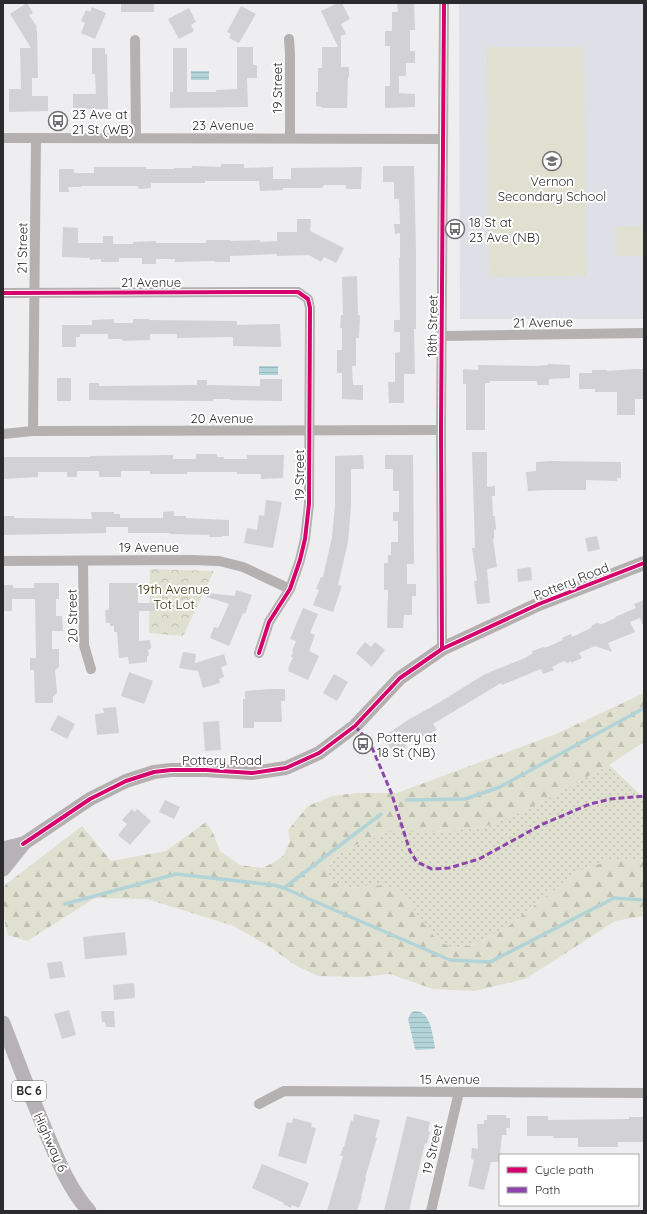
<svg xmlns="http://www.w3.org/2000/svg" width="647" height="1214" viewBox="0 0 647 1214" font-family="Quicksand,sans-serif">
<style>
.built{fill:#dfdfe7}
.grass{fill:url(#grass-dots)}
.forest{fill:url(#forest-firs)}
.park{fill:url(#park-crowns)}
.garden{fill:#dfe0cf}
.water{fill:url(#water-rules)}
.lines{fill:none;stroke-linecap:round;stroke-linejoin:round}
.stream{stroke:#b2d4d9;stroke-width:3.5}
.building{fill:#d2d2d4}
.street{stroke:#b6b1b1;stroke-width:10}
.secondary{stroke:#b5afb0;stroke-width:14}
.primary{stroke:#b7b2b5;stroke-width:15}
.quiet{stroke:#8e44ad;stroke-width:3;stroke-dasharray:6 3;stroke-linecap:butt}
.cycleway-casing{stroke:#fff;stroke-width:6}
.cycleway{stroke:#d6006c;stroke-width:4}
.labels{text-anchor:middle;stroke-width:4;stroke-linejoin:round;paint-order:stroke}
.shield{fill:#fff;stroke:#6b6b6c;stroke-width:1}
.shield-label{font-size:12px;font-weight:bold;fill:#2b2b2d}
.street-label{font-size:13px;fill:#2b2b2d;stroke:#fff}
.poi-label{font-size:13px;fill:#2b2b2d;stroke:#fff;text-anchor:start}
.park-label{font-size:13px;fill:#2c2e00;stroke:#fff}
</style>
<defs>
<pattern id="grass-dots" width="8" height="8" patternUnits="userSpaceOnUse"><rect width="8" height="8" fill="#dfe0cf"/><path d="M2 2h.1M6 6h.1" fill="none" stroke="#c0c0b2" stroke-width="1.8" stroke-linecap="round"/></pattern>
<pattern id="forest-firs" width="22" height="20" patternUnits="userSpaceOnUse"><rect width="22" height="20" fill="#dfe0cf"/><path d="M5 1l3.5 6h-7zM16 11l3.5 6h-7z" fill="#c0c0b2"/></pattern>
<pattern id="park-crowns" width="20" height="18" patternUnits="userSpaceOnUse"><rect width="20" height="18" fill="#dfe0cf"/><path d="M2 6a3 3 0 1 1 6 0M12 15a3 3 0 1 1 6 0" fill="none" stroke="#c0c0b2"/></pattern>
<pattern id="water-rules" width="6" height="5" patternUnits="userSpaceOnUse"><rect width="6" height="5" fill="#b2d4d9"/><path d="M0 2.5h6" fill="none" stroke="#99b6bb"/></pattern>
</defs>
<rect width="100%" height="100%" fill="#eeeef1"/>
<!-- built -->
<path class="built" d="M459 3H644V319H460Z"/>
<!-- grass -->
<path class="grass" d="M609 765 644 798V862L610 860 577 872 505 929 472 945 454 948 439 942 420 919 382 885 350 888 332 882 327 870 337 855 358 844 387 832H433L481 828 524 811Z"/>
<!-- forest -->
<path class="forest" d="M644 693V742L609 765 524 811 481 828 433 832H387L358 844 337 855 327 869 332 882 350 888 382 885 402 892 420 919 439 942 454 948 472 945 505 929 577 872 610 860 644 862V916L615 921 569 951 525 979 474 991 433 989 390 974 361 977 318 976 295 965 270 947 234 926 147 899 95 898 27 941 8 935C3 918 1 903 5 885L82 826 111 861 166 851 206 822 213 833 220 851 240 865 262 868 273 863 284 855 290 841 288 830 308 806 332 796 358 793H397L556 734Z"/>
<!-- park -->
<path class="park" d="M150 569 214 571 183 636 149 633Z"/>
<!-- garden -->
<g class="garden">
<path d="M487 47H584L586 276 489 277Z"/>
<path d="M644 226V256H616V227Z"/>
</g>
<!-- water -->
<g class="water">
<rect x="191" y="71" width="18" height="9"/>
<rect x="259" y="366" width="19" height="9"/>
<path d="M414 1011C431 1010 432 1034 435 1047L434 1049 417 1050 415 1049 408 1019 411 1013Z"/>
</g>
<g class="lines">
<!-- stream -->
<g class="stream">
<path d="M406 800 465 799 500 787 644 708"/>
<path d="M284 888 381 814"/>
<path d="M65 904 176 874 274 885 284 888 450 960 490 962 614 898 644 900"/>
</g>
</g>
<!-- building -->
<g class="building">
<path d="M27 3 33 13 29 15 37 27 36 28 37 31 38 78H32V96H48V111L9 112V89H21L20 48H31L10 14Z"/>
<rect x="121" y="3" width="33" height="9"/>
<path d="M338 3H342L350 19 341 24 346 34 341 36V67H349V77H348L347 108H322V107L316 106V92H318V68H322V47H338L321 11Z"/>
<path d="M397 3H414L415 30H410V51H415V63H406V76H399V93L415 94V107L385 108V86H390V46H385V31H392V12H398Z"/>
<path d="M241 6 256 14 239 43 229 38 231 34 227 32Z"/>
<path d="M92 7 106 13 95 39 81 33 85 23 81 21 86 10 90 12Z"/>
<path d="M189 8 196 22 191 25 194 31 179 39 168 19Z"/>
<path d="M237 47H253V65H257V78H247L248 107 170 108V92H173V48H187V92H216V90L237 89Z"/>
<path d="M92 48H105V54H107L108 109H73V94H96L95 74H92Z"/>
<path d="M221 164H244V168L273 167V179H291V168L362 167 361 189H346V185H324L322 188H283V190L260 191 259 181H205V183H151V188L139 189 138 186H81V187H68L69 192H59V169H74V173H94V167H146V169H174V168H192V166L221 167Z"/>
<path d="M383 166H414L416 250V329H414L415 374H404V403H389L388 382H395V353L400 352V332H394V320H400L399 258H400V233L395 234 394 224H400L399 199H394V182H383Z"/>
<path d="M297 219H311L310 231 344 248 336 263 324 257 321 262 309 255 277 256V254L230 256V262H215V261L175 262V259H156V264H142V258H119V262H101V259L90 260V258L62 257 63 227 78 228V243H103V236H113V244H133V242L156 241V243H206V240H230V241L260 240V242L277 241V232H297Z"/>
<path d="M357 276 358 315H360L359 338H356V366H352L353 385H363V400L342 399V373H337V350H342V328H340L341 315H343L342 277Z"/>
<path d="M114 319V323H133V319H149V320L237 321V325L280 324 281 347 233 346V337L177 338V334H150V340L123 341 122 339H108V334H80V337H76V347H62V325H92V320Z"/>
<path d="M548 364 570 365V378L549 379V385H537V381H490V383H485V430H466V384H463V369L478 370V365L536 366 548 365Z"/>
<path d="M634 369H643V399H635V415H617V392H595V389H579V373H592V370H607V371Z"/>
<rect x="57" y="378" width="14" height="23"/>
<path d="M260 379H282V401L230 400V399H213V401L89 400V383H99V386L197 385V380H207V385L260 386Z"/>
<path d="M472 452H487V487L495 486V496H492L493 516H495L496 530H494V539H493L497 567 487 569 490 603 477 604 474 581H477L472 548H475Z"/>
<path d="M196 454H217V457H224V459H247V455H284L283 478 261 479V474H237V472H187V474H150V471H121V477H99V471H77V477H67V472H38V477L3 479V457H90V456L173 455V459H196Z"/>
<path d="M363 455 364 469H351V507L348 542 338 585 342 586 333 612 313 605 319 590 316 589 321 577H323L332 537 335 505V456Z"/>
<path d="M385 455H413L414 564H407V584H416V596H412V615H404L403 628H387L388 590H384V563H388V555H391V542H398V521H393V512H399V491H393V469H385Z"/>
<path d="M551 461 621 462V478H617V481L586 480V490H549L528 491 526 472 536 471V462Z"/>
<path d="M266 500 282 502 273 548 244 543 247 528 257 530 259 515 264 516Z"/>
<path d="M174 511V516H186V518L229 520V536H222V537H209V535L170 534V533H128V527H106V533L3 535V516H14V518L92 519 91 512H114V514H120V518H163V512Z"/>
<path d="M597 536 600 549 588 552 585 538Z"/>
<path d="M531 567 532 580 518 582 517 569Z"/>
<path d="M34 583H59V599H56V616H62L63 631H52V649H59V667L55 670 57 693 53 697V703H35L34 670H30V658H36L35 599H12V611H3V585H13V588H34Z"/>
<path d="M109 583H138V603H159V611H139V641L150 640 151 648 148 650 149 656H147V662L129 664 128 657 119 658 117 632H114V626H110V623H106L105 610H109Z"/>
<path d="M236 590 252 595 245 614 243 613 229 646 210 638 214 627 218 628 229 604 207 597 208 593 235 596Z"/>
<path d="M644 600V628L640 618 630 622 635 632 608 643 612 652 595 646 579 653 582 658 571 663V661L567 663 564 661 552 667 554 670 543 674 541 669 502 685 501 683 433 724 437 730 423 738 420 732 404 743 407 747 395 755 383 737 408 720 440 702 485 674 525 658 533 653 532 651 544 647 545 648 563 640 562 638 571 634 572 637 591 628 592 625 597 623 602 624 616 618 615 617 636 608 634 604Z"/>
<path d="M303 608 318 614 310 633 315 635 309 651 319 656 308 680 288 671 289 669 288 668 293 658 291 657 293 652 292 651 296 641 290 639Z"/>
<path d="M365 642 371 647 375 642 385 650 372 667 356 653Z"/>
<path d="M183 652 196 654 195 663 224 654 227 665 221 667 224 677 219 679 220 683 203 688 198 671 179 668Z"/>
<path d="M129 672 153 681 144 704 121 696Z"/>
<path d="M334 674 348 682 337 701 323 693Z"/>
<path d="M270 689H285V701H281L282 722H254V728H243V699H245V691Z"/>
<path d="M116 707 119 733 97 735 95 714 104 713 103 708Z"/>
<path d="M58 715 75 724 67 739 50 730Z"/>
<path d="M219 721 221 750 205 751 203 722Z"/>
<path d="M165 800 180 807 174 819 159 812Z"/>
<path d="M132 809 135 812 137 809 151 821 130 845 118 835 127 824 122 820Z"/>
<path d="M125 932 127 955 85 959 83 937Z"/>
<path d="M62 961 65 977 50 979 47 963Z"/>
<path d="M134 983 135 998 114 1000 113 985Z"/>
<path d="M69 1010 76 1035 62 1039 54 1014Z"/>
<path d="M101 1011H114L115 1027H106L105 1022H102Z"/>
<path d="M354 1114 380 1120 375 1138H377L365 1178 366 1179 361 1196H362L357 1211H327L343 1156H340L343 1147H344L351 1120 353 1121Z"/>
<path d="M487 1115H506V1118H510V1128H506L507 1135H502L499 1162H491L484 1190 468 1186 474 1160 471 1159 472 1148 478 1149 477 1124H484V1120H487Z"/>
<path d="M407 1116 430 1122 428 1131 430 1132 427 1144 425 1143 409 1211H384Z"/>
<path d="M527 1116H548V1120L629 1119V1117H643V1142H618V1147H578V1138H554L553 1136H527Z"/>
<path d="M293 1118 312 1123 311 1127 316 1128 306 1164 278 1156 287 1122 292 1123Z"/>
<path d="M262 1164 309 1183 299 1208 292 1205 291 1208 283 1204 284 1203 252 1188Z"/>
</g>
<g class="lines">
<!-- street -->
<g class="street">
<path d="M289 39 290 54V138"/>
<path d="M135 40 136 138"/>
<path d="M3 138 443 139"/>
<path d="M3 293 281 292H298L308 299 310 308 309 504 305 539 300 560 290 589 269 622 259 653"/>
<path d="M442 336 644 333"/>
<path d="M33 431 36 138"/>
<path d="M3 434 33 431 441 430"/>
<path d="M3 561 192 560 219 561 243 567 290 589"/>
<path d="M83 561 84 645 91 669"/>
<path d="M442 649 441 430 444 3"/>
<path d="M259 1104 284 1091 644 1093"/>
<path d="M431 1211 459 1092"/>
</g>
<!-- secondary -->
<path class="secondary" d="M14 850 90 799 126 781 154 772 171 770H206L252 773 286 768 319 753 355 726 400 678 442 649 539 604 644 563"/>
<!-- primary -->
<g class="primary">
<path d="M3 849 23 844"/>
<path d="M3 869 23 844"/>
<path d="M3 1023C17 1061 32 1099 48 1137 59 1163 70 1190 89 1211"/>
</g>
<!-- quiet -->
<path class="quiet" d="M355 726 370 743 391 792 410 851 417 862 432 869 449 868 479 859 543 824 590 804 611 799 644 796"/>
<!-- cycleway casing -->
<g class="cycleway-casing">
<g id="cycleway">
<path d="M3 293 281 292H298L308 299 310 308 309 504 305 539 300 560 290 589 269 622 259 653"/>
<path d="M442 649 441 430 444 3"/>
<path d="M23 844 90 799 126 781 154 772 171 770H206L252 773 286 768 319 753 355 726 400 678 442 649 539 604 644 563"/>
</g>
</g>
<!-- cycleway -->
<use href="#cycleway" class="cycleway"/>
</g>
<!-- icons -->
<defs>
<g id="bus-ring" transform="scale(1)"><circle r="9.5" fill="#fff" stroke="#6f6f72" stroke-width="1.5"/><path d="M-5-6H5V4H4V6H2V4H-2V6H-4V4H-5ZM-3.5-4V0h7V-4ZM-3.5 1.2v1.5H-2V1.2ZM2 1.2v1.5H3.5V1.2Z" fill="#6f6f72"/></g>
<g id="school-ring" transform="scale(1)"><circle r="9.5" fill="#fff" stroke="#6f6f72" stroke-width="1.5"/><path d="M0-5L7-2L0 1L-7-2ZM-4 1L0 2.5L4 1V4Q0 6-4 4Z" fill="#6f6f72"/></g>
</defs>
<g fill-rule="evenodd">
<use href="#bus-ring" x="58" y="121"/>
<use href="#school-ring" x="552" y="161"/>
<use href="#bus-ring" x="455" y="229"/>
<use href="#bus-ring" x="363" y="744"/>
</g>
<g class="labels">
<!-- shield labels -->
<rect class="shield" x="12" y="1081" width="34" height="20" rx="3"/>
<g class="shield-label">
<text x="29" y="1095">BC 6</text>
</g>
<!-- street labels -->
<g class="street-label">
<text transform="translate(277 88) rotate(-90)" y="5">19 Street</text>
<text x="223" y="130">23 Avenue</text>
<text transform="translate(22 248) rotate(-89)" y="5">21 Street</text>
<text x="151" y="287">21 Avenue</text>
<text transform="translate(543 322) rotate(-1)" y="5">21 Avenue</text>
<text transform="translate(432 326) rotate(-89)" y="5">18th Street</text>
<text x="222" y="423">20 Avenue</text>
<text transform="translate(299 475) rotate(-90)" y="5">19 Street</text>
<text x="149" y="552">19 Avenue</text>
<text transform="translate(571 581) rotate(-22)" y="5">Pottery Road</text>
<text transform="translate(72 616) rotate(-91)" y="5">20 Street</text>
<text x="222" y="765">Pottery Road</text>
<text x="450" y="1084">15 Avenue</text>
<text transform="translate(51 1142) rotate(66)" y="5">Highway 6</text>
<text transform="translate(432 1149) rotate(-77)" y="5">19 Street</text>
</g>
<!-- poi labels -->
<g class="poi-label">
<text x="72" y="119">23 Ave at<tspan x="72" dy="15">21 St (WB)</tspan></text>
<text x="552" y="186" text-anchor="middle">Vernon<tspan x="552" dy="15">Secondary School</tspan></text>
<text x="469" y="227">18 St at<tspan x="469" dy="15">23 Ave (NB)</tspan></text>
<text x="377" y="742">Pottery at<tspan x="377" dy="15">18 St (NB)</tspan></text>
</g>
<!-- park labels -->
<g class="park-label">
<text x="174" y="594">19th Avenue<tspan x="174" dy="15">Tot Lot</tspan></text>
</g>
</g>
<!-- border -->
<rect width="647" height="1214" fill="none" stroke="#2b2b2d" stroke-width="8"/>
<!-- legend -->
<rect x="499" y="1154" width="140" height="52" fill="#ffffff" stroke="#aaaaab"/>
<rect x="507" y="1167" width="20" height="6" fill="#d6006c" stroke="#aaaaab"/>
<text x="535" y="1174" font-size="12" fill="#2b2b2d">Cycle path</text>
<rect x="507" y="1187" width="20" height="6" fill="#8e44ad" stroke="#aaaaab"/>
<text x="535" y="1194" font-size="12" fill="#2b2b2d">Path</text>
</svg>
